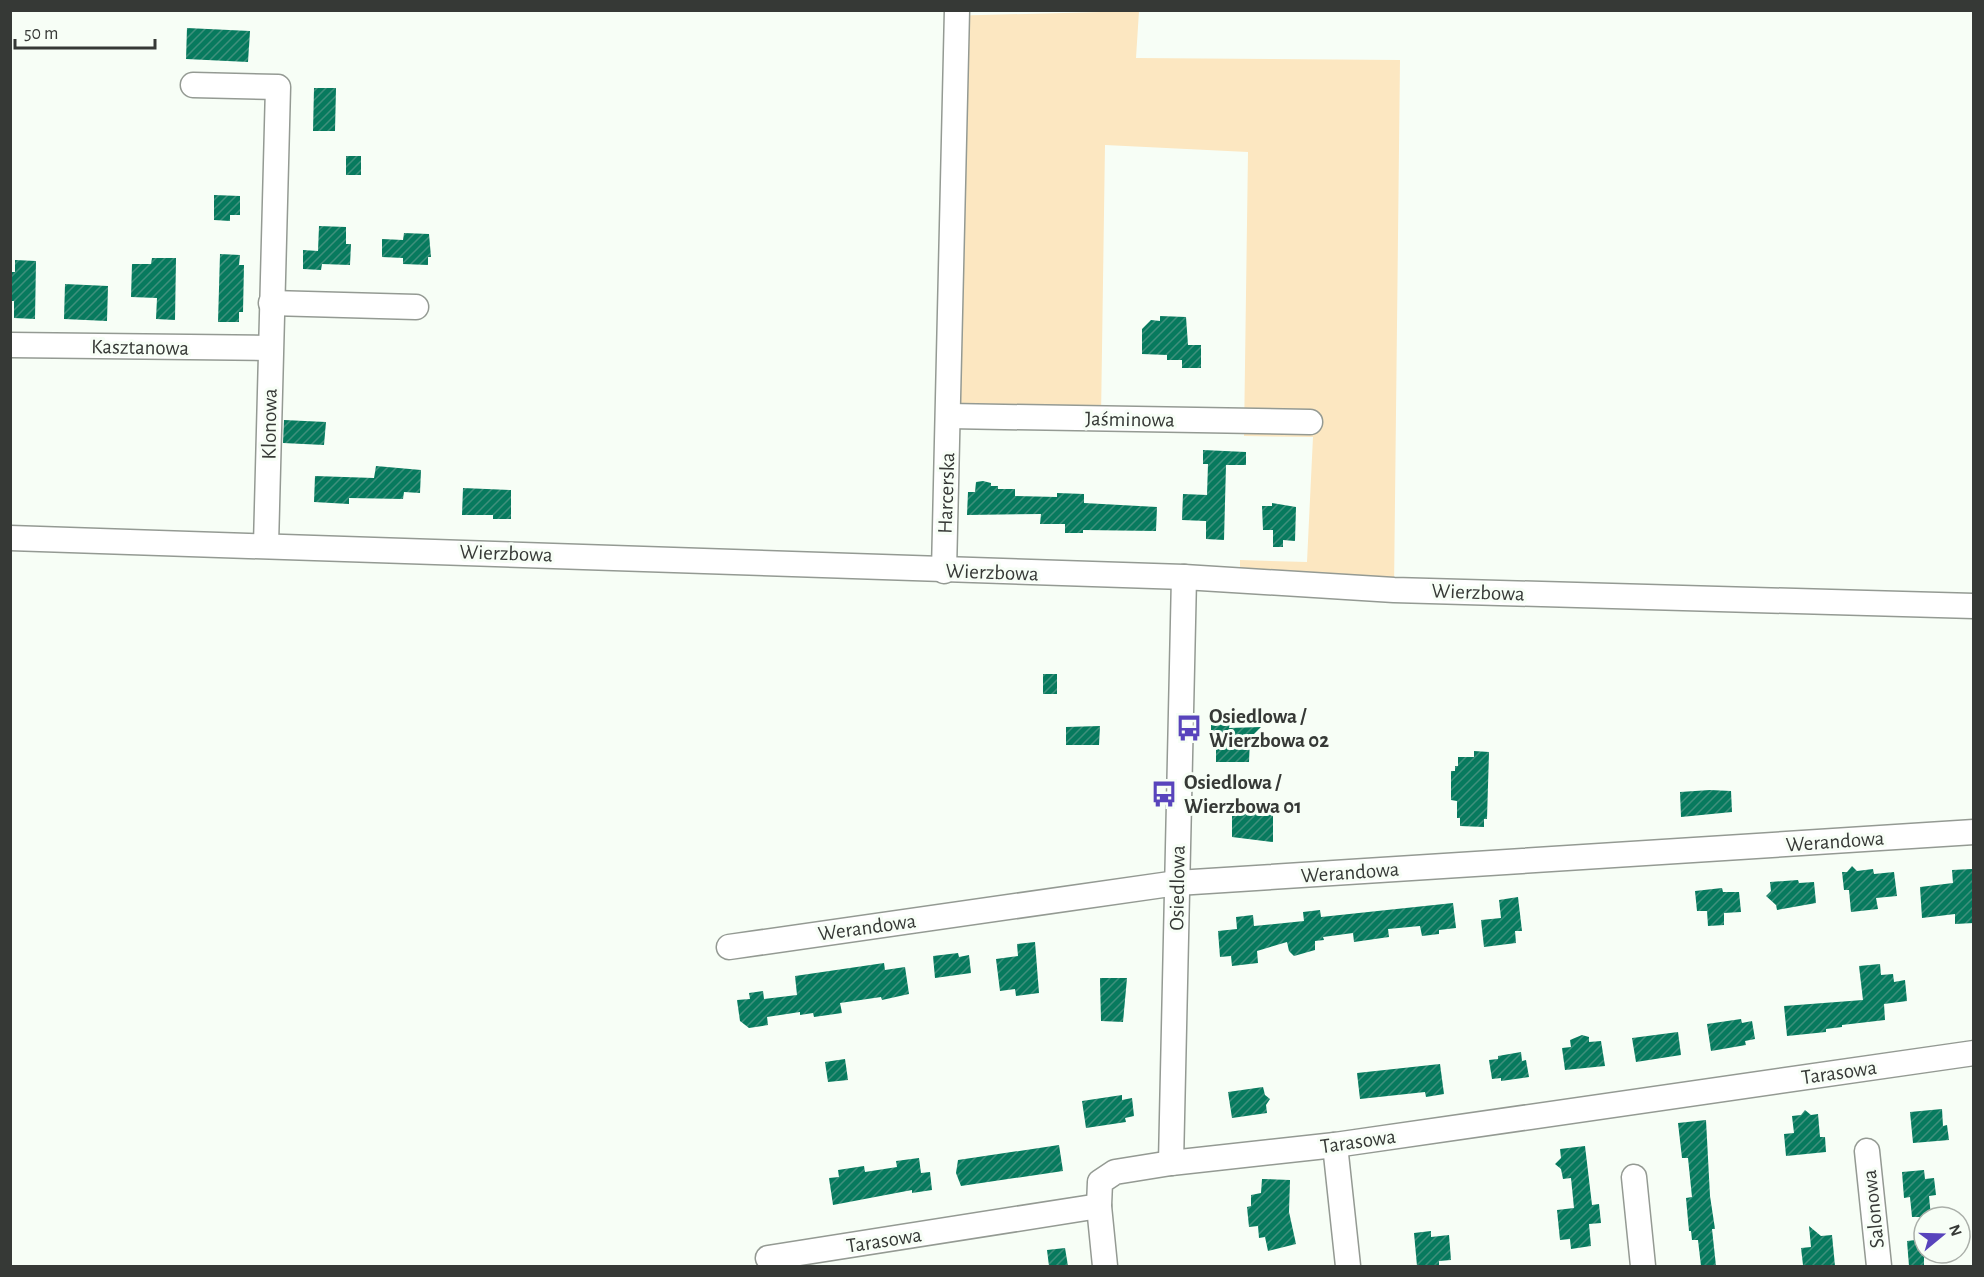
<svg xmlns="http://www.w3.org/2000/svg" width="1984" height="1277" viewBox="0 0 1984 1277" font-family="'Alegreya Sans',sans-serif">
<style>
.grass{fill:#fce7c1}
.building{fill:url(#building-hatch)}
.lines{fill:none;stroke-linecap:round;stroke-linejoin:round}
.minor-casing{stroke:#949a93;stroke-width:27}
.minor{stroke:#fff;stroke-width:24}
.labels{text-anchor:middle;stroke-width:6;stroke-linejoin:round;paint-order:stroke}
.street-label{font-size:21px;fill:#363936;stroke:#f7fef6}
.poi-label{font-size:21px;font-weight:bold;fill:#363936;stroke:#f7fef6;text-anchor:start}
</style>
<defs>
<pattern id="building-hatch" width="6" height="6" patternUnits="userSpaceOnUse" patternTransform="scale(1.5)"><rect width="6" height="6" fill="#077a5e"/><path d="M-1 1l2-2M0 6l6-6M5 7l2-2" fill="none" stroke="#3f907c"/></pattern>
</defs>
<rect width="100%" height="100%" fill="#f7fef6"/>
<!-- grass -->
<path class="grass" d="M1139 11 1136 58 1400 60 1394 590 1240 580V560L1307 562 1313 437 1244 436 1248 152 1105 145 1101 418 949 416 944 16Z"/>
<!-- building -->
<g class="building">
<path d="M187 28 250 31 248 62 186 59Z"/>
<path d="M314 88H336L335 131H313Z"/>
<rect x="346" y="156" width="15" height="19"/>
<path d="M214 195 240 196V215H230V221L214 220Z"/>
<path d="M319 226 346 227V244H351L350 265 322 264 321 270 303 269V250L318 251Z"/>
<path d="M404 233 429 234 431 257H428V265L403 264V258L382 257V239L403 240Z"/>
<path d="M220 254 240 255 239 265H244L243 312H239V322H218Z"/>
<path d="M152 258H176L175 320 156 319 157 298 131 297 132 264H151Z"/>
<path d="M15 260 36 261 35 319 14 318V301H10V272H15Z"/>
<path d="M65 284 108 286 107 321 64 319Z"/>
<path d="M1160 316 1186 317 1188 345H1201V368H1182V360H1167V355L1142 354V329L1151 320 1160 321Z"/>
<path d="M284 420 326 422 324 445 283 443Z"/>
<path d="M1203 450 1246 452V465H1226L1224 540 1206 539V521L1182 520 1183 494 1207 495 1208 464H1203Z"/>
<path d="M376 466 421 470 420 493 404 492 403 499 349 498V504L314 502 315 476 374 478Z"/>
<path d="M983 481 991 483V486H998V489H1015V496L1057 497V493L1084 494V503L1157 507 1156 531 1083 530V533H1065V524H1040L1041 514 967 515 968 492H975L976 482Z"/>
<path d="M463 488 511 490V519H493V515H462Z"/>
<path d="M1272 503 1296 507 1295 541 1283 540V547H1273V530H1263L1262 506H1272Z"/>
<rect x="1043" y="674" width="14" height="20"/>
<path d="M1211 723H1230L1229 728 1261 727 1250 738 1249 762H1216V741H1211Z"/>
<path d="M1100 726 1099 745H1066V727Z"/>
<path d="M1474 751 1489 752 1487 819H1484V827L1460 826V818H1457V801L1451 800V771H1455V766H1458V757H1474Z"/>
<path d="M1710 790 1731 791 1732 812 1681 817 1680 792Z"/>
<path d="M1232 809H1262V813L1273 814V842L1232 837Z"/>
<path d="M1852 866 1857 871 1873 869 1874 874 1894 872 1897 896 1876 898 1878 909 1851 912 1849 890H1844L1842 872H1847Z"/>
<path d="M1972 869 1974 923 1955 924V914L1922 918 1920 887 1953 883 1952 870Z"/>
<path d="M1798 880 1799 883 1814 882 1816 903 1777 910 1776 905 1766 896 1771 891 1770 882Z"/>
<path d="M1722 888 1723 892H1739L1741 912 1724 913V925L1708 926 1707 911H1697L1695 891Z"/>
<path d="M1518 897 1522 931H1515L1516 943 1484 947 1481 920 1501 918 1499 900Z"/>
<path d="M1453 903 1456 928 1439 930V934L1422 936 1420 926 1388 929 1389 937 1354 942 1353 933 1323 937 1324 940 1315 941V950L1294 956 1289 951 1287 942 1257 951 1258 963 1232 966 1231 956 1220 957 1218 931 1237 929 1236 917 1253 915 1254 926 1304 921 1303 912 1320 910 1321 917Z"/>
<path d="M1035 942 1039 993 1016 996 1015 989 1000 991 996 959 1018 956 1017 944Z"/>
<path d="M958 953 959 957 969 955 971 973 935 978 933 956Z"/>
<path d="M884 963 885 970 905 967 909 994 882 1000 881 997 840 1003 842 1013 814 1017 813 1013 800 1015V1012L767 1017 768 1025 749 1028 740 1021 737 1000 750 999 749 993 763 991 764 999 797 995 795 976Z"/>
<path d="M1880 964 1881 975 1893 974 1894 982 1905 980 1907 1001 1884 1004 1885 1020 1842 1025V1027L1826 1029V1032L1787 1036 1784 1006 1863 1000 1859 966Z"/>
<path d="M1100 978H1127L1123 1022 1101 1021Z"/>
<path d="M1741 1019 1742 1023 1752 1021 1755 1039 1745 1041 1746 1045 1711 1051 1707 1024Z"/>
<path d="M1678 1032 1681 1055 1636 1062 1632 1038Z"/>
<path d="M1582 1035 1589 1037V1042L1601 1041 1605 1066 1565 1070 1562 1048 1571 1047 1570 1040Z"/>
<path d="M1521 1052 1522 1061 1526 1060 1529 1077 1501 1081V1078L1492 1079 1489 1060 1498 1059V1056Z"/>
<path d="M845 1059 848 1080 828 1082 825 1062Z"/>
<path d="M1440 1064 1444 1094 1426 1097 1425 1092 1360 1099 1357 1073Z"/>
<path d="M1263 1087 1265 1095 1270 1099 1266 1105 1267 1113 1232 1118 1228 1092Z"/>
<path d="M1122 1095V1100L1132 1098 1134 1116 1125 1118 1126 1122 1086 1128 1082 1101Z"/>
<path d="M1942 1109 1943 1126 1947 1125 1949 1140 1913 1143 1910 1112Z"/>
<path d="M1805 1110 1811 1115 1818 1114 1820 1137H1825L1826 1152 1786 1156 1784 1134 1794 1133 1792 1116 1801 1115Z"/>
<path d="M1706 1120 1710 1196 1715 1229H1712L1716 1266H1701L1698 1240H1692L1691 1231H1689L1686 1198 1692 1197 1688 1158H1682L1678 1123Z"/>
<path d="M1059 1145 1063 1171 961 1186 956 1173 958 1160Z"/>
<path d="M1585 1146 1592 1205 1599 1204 1601 1223 1589 1224 1591 1246 1571 1249 1570 1239 1560 1240 1557 1210 1574 1208 1571 1178 1563 1179 1561 1169 1555 1164 1561 1158 1560 1149Z"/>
<path d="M919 1158 921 1173 930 1172 932 1190 912 1193V1190L833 1205 829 1178 839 1177 838 1170 864 1166 865 1172 897 1167 896 1161Z"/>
<path d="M1924 1170 1925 1179 1934 1178 1936 1195 1929 1196 1931 1217H1912L1910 1197 1904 1198 1902 1172Z"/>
<path d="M1262 1179 1290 1180 1289 1212 1296 1244 1268 1251 1265 1237 1259 1238 1258 1226 1249 1227 1247 1207 1251 1206V1195L1261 1193Z"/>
<path d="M1809 1226 1821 1236 1832 1235 1835 1266 1803 1265 1801 1248 1811 1247Z"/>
<path d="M1431 1231V1237L1449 1235 1451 1260 1439 1261V1266H1417L1414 1233Z"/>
<path d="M1924 1239V1266H1909L1907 1241Z"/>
<path d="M1065 1248 1068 1266H1049L1047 1250Z"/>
</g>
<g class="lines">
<!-- minor casing -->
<g class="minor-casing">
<g id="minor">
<path d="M193 85 278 87 266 545"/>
<path d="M271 303 416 307"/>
<path d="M10 345 270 348"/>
<path d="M949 416 1310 422"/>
<path d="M10 538 1184 577 1394 590 1974 606"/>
<path d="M944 571 957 10"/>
<path d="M729 947 1177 883 1974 832"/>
<path d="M1335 1145 1348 1266"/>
<path d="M1867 1151 1879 1266"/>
<path d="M1171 1163 1184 577"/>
<path d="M1634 1177 1643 1266"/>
<path d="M768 1258 1099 1206"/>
<path d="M1105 1266 1099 1206 1100 1182 1115 1172 1171 1163 1335 1145 1974 1053"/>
</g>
</g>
<!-- minor -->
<use href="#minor" class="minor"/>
</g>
<!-- icons -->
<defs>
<g id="bus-bare" transform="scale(2.07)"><path d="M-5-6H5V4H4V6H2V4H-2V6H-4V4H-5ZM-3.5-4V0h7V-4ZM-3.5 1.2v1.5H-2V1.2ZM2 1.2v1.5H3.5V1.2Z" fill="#5844bc" stroke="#f7fef6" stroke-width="2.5" paint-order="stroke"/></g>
</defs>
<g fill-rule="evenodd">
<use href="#bus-bare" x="1189" y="728"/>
<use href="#bus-bare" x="1164" y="794"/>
</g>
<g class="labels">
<!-- street labels -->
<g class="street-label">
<text transform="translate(140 347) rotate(1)" y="7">Kasztanowa</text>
<text transform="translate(1130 419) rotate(1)" y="7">Jaśminowa</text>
<text transform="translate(269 424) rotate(-89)" y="7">Klonowa</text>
<text transform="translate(946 493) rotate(-88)" y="7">Harcerska</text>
<text transform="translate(506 553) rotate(2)" y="7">Wierzbowa</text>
<text transform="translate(992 572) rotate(2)" y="7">Wierzbowa</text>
<text transform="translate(1478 592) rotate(2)" y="7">Wierzbowa</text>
<text transform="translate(1835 841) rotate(-4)" y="7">Werandowa</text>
<text transform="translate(1350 872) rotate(-4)" y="7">Werandowa</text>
<text transform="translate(1177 888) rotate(-89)" y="7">Osiedlowa</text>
<text transform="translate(867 927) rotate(-8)" y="7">Werandowa</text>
<text transform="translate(1839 1072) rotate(-8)" y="7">Tarasowa</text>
<text transform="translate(1358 1141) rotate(-8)" y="7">Tarasowa</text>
<text transform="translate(1873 1209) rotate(-96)" y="7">Salonowa</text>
<text transform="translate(884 1240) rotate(-9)" y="7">Tarasowa</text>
</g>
<!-- poi labels -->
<g class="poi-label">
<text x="1209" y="723">Osiedlowa /<tspan x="1209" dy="24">Wierzbowa 02</tspan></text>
<text x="1184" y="789">Osiedlowa /<tspan x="1184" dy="24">Wierzbowa 01</tspan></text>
</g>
</g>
<!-- border -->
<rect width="1984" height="1277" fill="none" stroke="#363936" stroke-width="24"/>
<!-- north arrow -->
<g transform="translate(1942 1235) rotate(71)"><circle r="28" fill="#f7fef6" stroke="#aaafa9" stroke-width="1.5"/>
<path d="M0-4.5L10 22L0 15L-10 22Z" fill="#5844bc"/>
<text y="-9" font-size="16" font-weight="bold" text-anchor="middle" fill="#363936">N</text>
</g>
<!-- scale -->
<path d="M15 39v9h140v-9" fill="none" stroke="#363936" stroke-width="3"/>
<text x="24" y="39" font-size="18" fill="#363936" stroke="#f7fef6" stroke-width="4.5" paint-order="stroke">50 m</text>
</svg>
